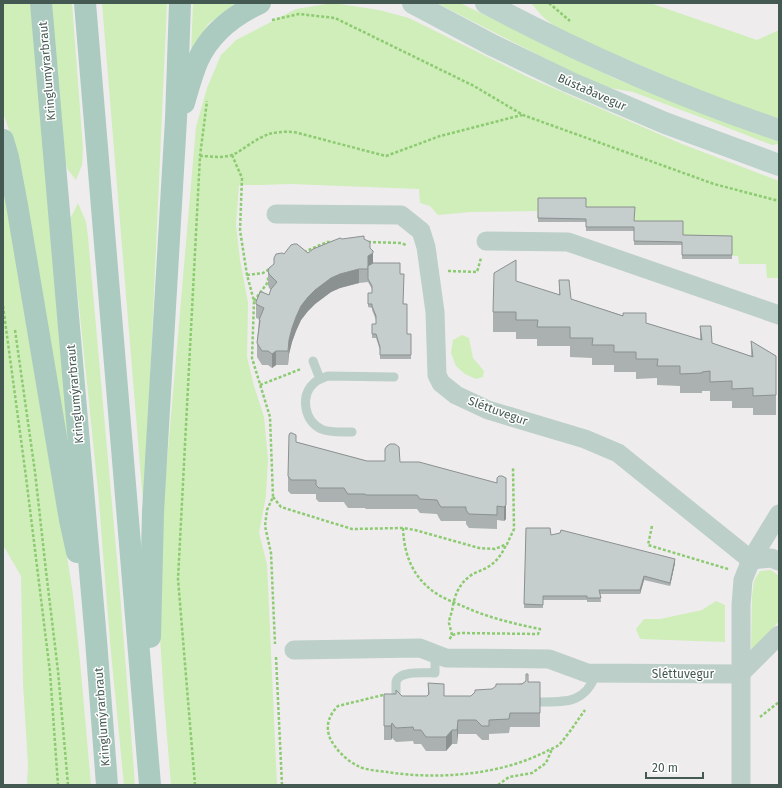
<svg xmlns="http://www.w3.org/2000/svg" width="782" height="788" viewBox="0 0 782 788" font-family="'Fira Sans',sans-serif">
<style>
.green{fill:#cfeeb9}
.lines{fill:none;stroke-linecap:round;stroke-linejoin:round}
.path{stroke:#8ccb71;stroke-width:2.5;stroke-dasharray:3 2;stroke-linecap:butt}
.lane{stroke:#bccfc9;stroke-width:9}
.street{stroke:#bccfc9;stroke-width:19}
.secondary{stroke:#bcd3cc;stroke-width:22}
.primary{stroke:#abcbc1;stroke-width:22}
.wall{fill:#aab1b0}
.shaded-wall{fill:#8b9090}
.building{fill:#c6cecd;stroke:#8b9090}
.labels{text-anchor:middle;stroke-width:3;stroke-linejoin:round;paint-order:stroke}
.street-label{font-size:12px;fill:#445952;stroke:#fff}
</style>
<rect width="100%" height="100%" fill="#efecee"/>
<!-- green -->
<g class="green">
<path d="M3 3H31L77 507 17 154 3 112Z"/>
<path d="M48 3H72L83 149 82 165 76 180 68 170 61 150Z"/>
<path d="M102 3H167L144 514Z"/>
<path d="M193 3H239L233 5 208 24 191 55Z"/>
<path d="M333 3 379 10 409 18 530 78 682 144 779 181V278H767L766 264H739L738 256H693V242L646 227 599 219H537V211L471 212 438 215 430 206 420 203 419 189 291 184 260 185H239L236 225 240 260 248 303 247 357 254 386 264 417 268 459 266 496 259 533 267 564 277 785H171L164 700 159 621 160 543 196 127 207 88 221 55 236 40 296 9Z"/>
<path d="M437 3H460L616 79 779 140V144L772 145 700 117 633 92 610 88 583 78Z"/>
<path d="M531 3H650L757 40 779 30V122L724 101 560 31 542 16Z"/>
<path d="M3 178 29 317 73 594 80 661 91 785H27L28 765 23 683 21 576 3 545Z"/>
<path d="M78 203 86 222 88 237 120 593 135 785H124L110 642 98 490 70 219Z"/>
<path d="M462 335 469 338 473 358 484 371 483 377 476 379 465 374 456 366 451 353 453 340Z"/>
<path d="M771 570 779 576V621L751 653 752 597 754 581 760 571Z"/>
<path d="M716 601 725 605V642L640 639 636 629 644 619H660L702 610Z"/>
</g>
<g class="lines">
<!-- path -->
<g class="path">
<path d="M549 3 570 21"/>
<path d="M272 20 299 14 335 18 474 86 523 115 714 184 779 201"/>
<path d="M232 155 242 178 240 230 247 275 254 301 252 358 270 417 273 497 267 510 265 526 271 553 275 644"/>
<path d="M200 156C209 156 219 158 228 156 235 155 241 150 247 146 265 134 272 131 294 132L386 156 440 136 522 115"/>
<path d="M368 242 401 243 406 245"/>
<path d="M304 252 327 242H335"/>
<path d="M448 271 477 272 481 258"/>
<path d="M247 275 263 273 271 268"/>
<path d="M254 301 268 282V276"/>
<path d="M3 306 26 477 50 672 58 785"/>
<path d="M15 330 35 472 46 571 58 671 68 785"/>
<path d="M260 385 301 369"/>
<path d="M273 497 281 507 352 529 403 528 415 530 479 548 495 549 507 544 514 529 513 467"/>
<path d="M652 526 648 545 728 569"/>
<path d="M403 528C404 554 412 576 434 592 444 599 456 603 467 608 490 618 515 624 540 629L538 634 460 633 452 635 449 640"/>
<path d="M452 635C451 631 450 627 449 623 449 619 451 615 452 611 454 597 458 585 470 576 475 572 481 571 486 568 496 563 502 554 506 545"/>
<path d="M276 657 282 785"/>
<path d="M383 695 338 706C329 715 325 726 330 738 335 749 347 761 358 766 365 770 379 771 387 772 438 780 501 775 547 751 551 749 557 747 560 744 563 741 565 737 568 734 574 726 579 718 585 710"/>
<path d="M760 717 779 702"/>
<path d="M195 785 178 579 200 156 207 101"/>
<path d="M498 785 509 777 532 773 546 763 552 749"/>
</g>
<!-- lane -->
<g class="lane">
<path d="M313 361 320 379"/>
<path d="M352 432C342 432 330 433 321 429 304 420 300 396 314 383 318 379 323 378 328 376L394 377"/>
<path d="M396 699C396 694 396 687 396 682 399 670 425 673 435 673V654"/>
<path d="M540 702C567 702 585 703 596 674"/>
</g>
<!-- street -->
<g class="street">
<path d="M276 214 401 215 421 231 426 247 435 312 437 375 441 383 456 395 488 410 585 439 618 453 751 560 771 558 779 561"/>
<path d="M486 241 568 242 779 315"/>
<path d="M294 650 420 648 446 658 549 659 587 673 740 674 779 635"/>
<path d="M741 785V605L743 580 751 560 779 514"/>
</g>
<!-- secondary -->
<g class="secondary">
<path d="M413 3 492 45 569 82 665 123 779 165"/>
<path d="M486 3C580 53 678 96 779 130"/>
</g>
<!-- primary -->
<g class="primary">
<path d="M41 3 96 640 107 785"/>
<path d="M85 3 150 785"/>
<path d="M184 103C188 89 192 74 198 60 211 32 234 15 260 3"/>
<path d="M3 140 8 157 17 205 70 520 77 552"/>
<path d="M150 637 153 512 176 119 180 3"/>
</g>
</g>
<!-- wall -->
<g class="wall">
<path d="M538 198 586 207 683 235 732 236V259H682V245H634V231H586V222H538Z"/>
<path d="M342 239H364L370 248 373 263 400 274 407 334H411V359H380V350L376 338H372V324H376V320L372 310V308L368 307V293H372V289L368 282 359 283 340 288 331 292 315 304 308 311 301 320 296 331 292 342 289 354 288 365H276L272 368 268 365H262L257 357V343L259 319 256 318V302L269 295 271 290 269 288 268 285V271L284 254 308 253Z"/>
<path d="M559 280 571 299 700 340V326L712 343 751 356V341L776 356V415H753V408H732V401H710V391H702V393H680V386L657 385V378L636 379V372H614V365H592V358L570 357V346H537V339H516V332H493V312L516 281 559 295Z"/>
<path d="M296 442 367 461 400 462 497 483 502 476 506 519 504 521 497 520V529L469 528 466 524V521H441L439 518 437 514 420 513 417 509H366L365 508H348L345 504 344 502H319L316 499V494H291L288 491V476Z"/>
<path d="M526 528 551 535 675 563 670 586 644 580 640 594H600L601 602H587V600H543V608H524Z"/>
<path d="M528 682H540V727H510L509 733 489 734V740H482L476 734H458L457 744H452L446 751H426L421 744H414L413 741 396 742 392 738 391 740H384V694L402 696H427L428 694V683L444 696H471L492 689Z"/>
</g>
<!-- shaded-wall -->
<g class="shaded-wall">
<path d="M373 253V267L368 270V256Z"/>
<path d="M359 269V283L340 288 331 292 315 304 308 311 301 320 296 331 292 342 289 354 288 365 289 340 292 328 296 317 301 306 308 297 315 290 331 278 340 274Z"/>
<path d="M276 351V365L272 368V354Z"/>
<path d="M506 505V519L504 521V507Z"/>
<path d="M675 559V563L670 586V583Z"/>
<path d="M644 576V580L640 594V590Z"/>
<path d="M458 720V734L457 744V730Z"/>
<path d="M392 723V738L391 740V726Z"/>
<path d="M452 730V744L446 751V737Z"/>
</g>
<!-- building -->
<g class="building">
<path d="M538 198H586V207H635L634 221H683V235L732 236V255H682V242L634 241V227H586V219L538 218Z"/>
<path d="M364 236V239L370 242V248L373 251V253L368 256V269H359L340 274 331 278 315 290 308 297 301 306 296 317 292 328 289 340 288 351H276L272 354 268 351H262L257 343 260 320H259L264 308 256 304V302L260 292H262L269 295 271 289 277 282 269 274 268 271 269 268 274 264V258L276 254 282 253 284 254 291 245 294 244H297L308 253 313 249 340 238 342 239Z"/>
<path d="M516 260V281L560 295 559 280H569L571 299 623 316V313H646V323L702 340 700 326H711L712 343 753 357 751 341 776 356V395L753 396V388L732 389V381L710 382V371L702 372V373L680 374V366H657L658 359H636V352H614V345H592L593 338H570V327H537L538 320H516V312H493L494 273Z"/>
<path d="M373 263H400V274H404L403 304H407V334H411V355H380V347L376 334H372V324H376V316L372 306V304H368V293H372V286L368 279V266Z"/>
<path d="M290 433H292L296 435V442L367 461H385V449L387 446 390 444H395L399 447 400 462H419L497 483V478L499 476H502L506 478V505L504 507 497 506V515L469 514 466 510V507H441L439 504 437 500 420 499 417 495H366L365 494H348L345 490 344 488H319L316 485V480H291L288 476 289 435Z"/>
<path d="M526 528H550L551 535 560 533 561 530 675 559 670 583 644 576 640 590H599L601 598H587V596H543V605L524 604Z"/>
<path d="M526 674H528V682H540V713H510L509 719 489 720V726H482L476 720H458L457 730H452L446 737H426L421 730H414L413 727 396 728 392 723 391 726H384V694H396V690L402 696H427L429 694 428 683 444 684V696H471L475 692V690L492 689 496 686V684H522L526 681Z"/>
</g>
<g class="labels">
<!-- street labels -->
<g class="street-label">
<text transform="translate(47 71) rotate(-95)" y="4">Kringlumýrarbraut</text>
<text transform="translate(592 92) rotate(24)" y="4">Bústaðavegur</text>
<text transform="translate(75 394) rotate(-95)" y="4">Kringlumýrarbraut</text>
<text transform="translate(498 411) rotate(20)" y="4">Sléttuvegur</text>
<text x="683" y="678">Sléttuvegur</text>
<text transform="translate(102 717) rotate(-94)" y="4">Kringlumýrarbraut</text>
</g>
</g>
<!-- border -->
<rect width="782" height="788" fill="none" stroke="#445952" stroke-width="8"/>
<!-- scale -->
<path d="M646 772v6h57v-6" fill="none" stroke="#445952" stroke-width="2"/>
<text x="652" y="772" font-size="12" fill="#445952" stroke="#ffffff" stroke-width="3" paint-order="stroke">20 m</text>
</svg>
